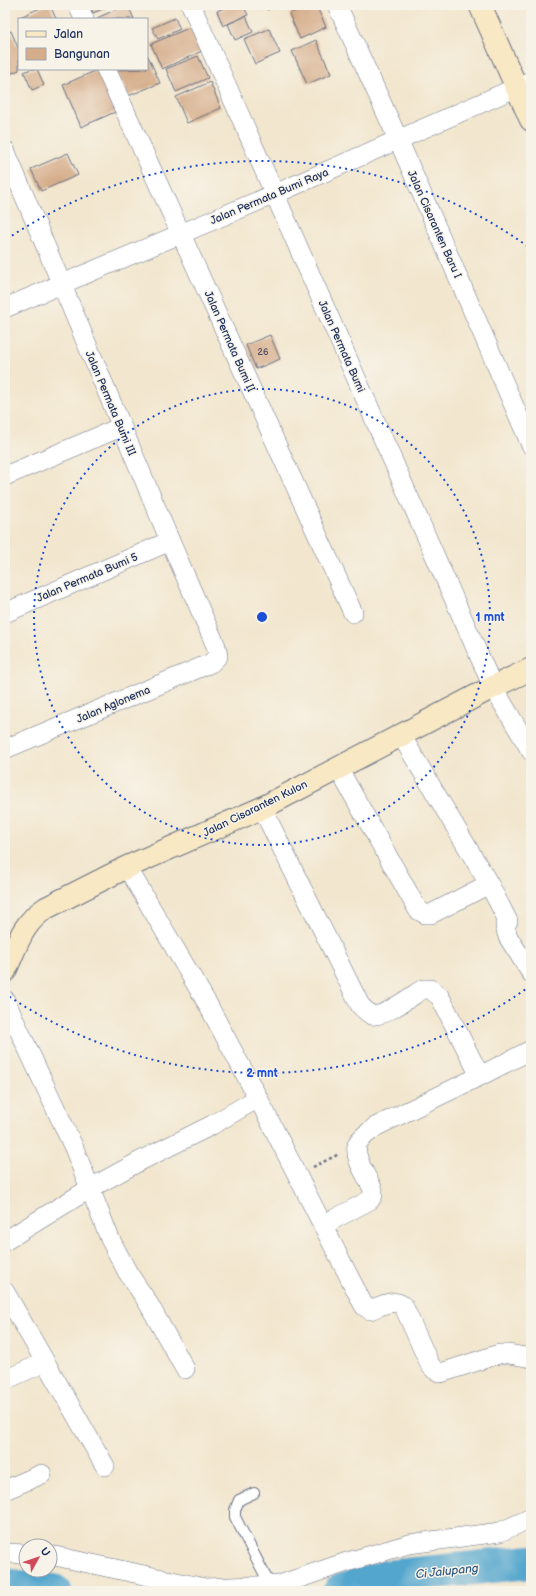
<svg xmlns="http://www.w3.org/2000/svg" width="536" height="1596" viewBox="0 0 536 1596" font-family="'Balsamiq Sans',sans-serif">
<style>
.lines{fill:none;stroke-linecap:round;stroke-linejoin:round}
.river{stroke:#52a6ce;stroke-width:34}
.building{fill:#d6ad8b}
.lane-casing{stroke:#666f85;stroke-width:12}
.street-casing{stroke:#666f85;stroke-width:20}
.secondary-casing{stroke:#666f85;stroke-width:24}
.path{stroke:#666f85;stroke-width:2.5;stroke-dasharray:3 3;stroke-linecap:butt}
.lane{stroke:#fff;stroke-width:10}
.street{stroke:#fff;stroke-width:19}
.secondary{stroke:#f8e8c3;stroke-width:22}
.ring{fill:none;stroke:#1d4ed8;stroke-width:2;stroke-dasharray:2 4}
.labels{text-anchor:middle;stroke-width:3;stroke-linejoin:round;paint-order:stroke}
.number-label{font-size:9px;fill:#4a4e69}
.street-label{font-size:11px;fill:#1b2f5e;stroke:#f7f3e8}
.water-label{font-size:12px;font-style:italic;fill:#2e5985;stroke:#f7f3e8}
.centre{fill:#1d4ed8;stroke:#f7f3e8;stroke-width:2}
.ring-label{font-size:12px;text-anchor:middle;font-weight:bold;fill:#1d4ed8;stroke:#f7f3e8;stroke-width:3;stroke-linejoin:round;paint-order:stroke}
</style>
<rect width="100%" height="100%" fill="#f7f3e8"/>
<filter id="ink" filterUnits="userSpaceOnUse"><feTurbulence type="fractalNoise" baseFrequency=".025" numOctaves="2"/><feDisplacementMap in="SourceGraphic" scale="8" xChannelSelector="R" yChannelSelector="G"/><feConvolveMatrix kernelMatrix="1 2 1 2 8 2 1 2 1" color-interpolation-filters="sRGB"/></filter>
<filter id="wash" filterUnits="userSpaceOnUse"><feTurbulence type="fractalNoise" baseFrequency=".012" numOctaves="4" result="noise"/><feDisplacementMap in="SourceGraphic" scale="16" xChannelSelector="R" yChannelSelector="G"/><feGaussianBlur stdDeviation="0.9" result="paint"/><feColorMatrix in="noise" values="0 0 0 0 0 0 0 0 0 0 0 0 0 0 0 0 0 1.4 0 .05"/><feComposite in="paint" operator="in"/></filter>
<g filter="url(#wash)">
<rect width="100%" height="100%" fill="#f2e6ce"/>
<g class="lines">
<!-- river -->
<g class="river">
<path d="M5 1585 54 1591"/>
<path d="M340 1591 386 1577 531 1562"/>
</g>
</g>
<g id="blocks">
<!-- building -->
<g class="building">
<path d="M47 5H50L56 19H20V17Z"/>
<path d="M89 5H112L93 13Z"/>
<path d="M126 5H128L134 19H98L97 18Z"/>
<path d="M231 5H243L248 15 223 26 217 11Z"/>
<path d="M265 5H278L267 10Z"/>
<path d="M310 5H316L326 27 300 39 289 14Z"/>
<path d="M246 16 253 32 235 40 228 24Z"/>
<path d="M175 18 180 29 158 39 152 28Z"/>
<path d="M191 27 202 51 162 69 151 44Z"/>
<path d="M269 29 280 53 255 64 244 39Z"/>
<path d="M11 31 19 50V70L5 76V33Z"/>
<path d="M316 40 331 74 307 84 292 51Z"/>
<path d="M147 56H148L160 83 128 96 117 70 147 69Z"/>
<path d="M198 56 208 78 176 92 166 69Z"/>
<path d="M31 69H37L44 85 32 90 24 72Z"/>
<path d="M97 70 115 112 81 127 63 85Z"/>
<path d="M210 82 221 108 187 123 176 97Z"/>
<path d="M68 153 78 175 41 191 31 169Z"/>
<path d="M270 335 280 359 256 369 246 345Z"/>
</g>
</g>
</g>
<g filter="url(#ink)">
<use href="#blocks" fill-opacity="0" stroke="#666f85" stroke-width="1"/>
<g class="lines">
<!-- lane casing -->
<g class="lane-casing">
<path id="lane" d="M254 1493 239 1500 235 1510V1517L270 1585"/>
</g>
<!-- street casing -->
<g class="street-casing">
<g id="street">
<path d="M78 5 84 19"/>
<path d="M191 5 493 687 531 751"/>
<path d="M337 5 398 139 531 445"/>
<path d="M106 69 353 613"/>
<path d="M5 150 170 541 216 646 218 656 211 663 5 749"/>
<path d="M5 308 275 194 531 81"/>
<path d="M5 476 121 427"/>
<path d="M5 613 170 541"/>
<path d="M401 735 489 884 508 921 505 926 508 937 531 973"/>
<path d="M338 768 418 910 425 914H431L489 884"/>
<path d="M262 808 360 1005C364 1009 367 1013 372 1015 383 1018 413 995 423 989H430L440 997 480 1076 375 1127C370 1132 359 1138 357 1145 354 1160 368 1177 373 1190V1195L370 1200 323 1225"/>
<path d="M127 867 207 1003 258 1098 364 1306 370 1310C381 1306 396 1297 404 1307L430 1365 435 1370 441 1373 499 1354H509L531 1358"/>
<path d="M5 1000 74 1148 110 1239 128 1273 147 1301 185 1369"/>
<path d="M480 1076 531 1050"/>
<path d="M5 1241 89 1189 140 1161 212 1125 258 1098"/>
<path d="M5 1292 105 1466"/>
<path d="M5 1380 45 1362"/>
<path d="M5 1490 42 1474"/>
<path d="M5 1553 26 1554"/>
<path d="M50 1555 205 1588 279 1585 347 1562 409 1544 500 1532 531 1518"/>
</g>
</g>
<!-- secondary casing -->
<g class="secondary-casing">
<g id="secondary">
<path d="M480 5 531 120"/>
<path d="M5 971C17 946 21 924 46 908L127 867 262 808 493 687 531 669"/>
</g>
</g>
<!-- path -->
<path class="path" d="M313 1167 339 1154"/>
<!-- lane -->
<use href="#lane" class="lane"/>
<!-- street -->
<use href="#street" class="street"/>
<!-- secondary -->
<use href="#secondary" class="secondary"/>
</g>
</g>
<!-- distance rings -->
<g class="ring">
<circle cx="262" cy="617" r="228"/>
<path d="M530 986A456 456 0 0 1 7 995M7 239A456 456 0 0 1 530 248"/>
</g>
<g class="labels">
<!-- number labels -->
<g class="number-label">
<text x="263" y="355">26</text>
</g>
<!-- street labels -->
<g class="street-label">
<text transform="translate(269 196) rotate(-23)" y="4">Jalan Permata Bumi Raya</text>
<text transform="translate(435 224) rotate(66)" y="4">Jalan Cisaranten Baru I</text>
<text transform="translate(230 341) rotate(66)" y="4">Jalan Permata Bumi II</text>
<text transform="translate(342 346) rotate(66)" y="4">Jalan Permata Bumi</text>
<text transform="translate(111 403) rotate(67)" y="4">Jalan Permata Bumi III</text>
<text transform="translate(87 577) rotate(-23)" y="4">Jalan Permata Bumi 5</text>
<text transform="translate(113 704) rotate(-23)" y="4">Jalan Aglonema</text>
<text transform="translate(255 808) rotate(-26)" y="4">Jalan Cisaranten Kulon</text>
</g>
<!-- water labels -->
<g class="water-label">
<text transform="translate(447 1571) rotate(-6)" y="4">Ci Jalupang</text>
</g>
</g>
<circle cx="262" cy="617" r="6" class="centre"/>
<g class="ring-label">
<text x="490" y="621">1 mnt</text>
<text x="262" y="1077">2 mnt</text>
</g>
<!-- margin -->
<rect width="536" height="1596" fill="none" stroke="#f7f3e8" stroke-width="20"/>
<!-- legend -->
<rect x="18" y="18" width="130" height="52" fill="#f7f3e8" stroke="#9fa5b1"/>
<rect x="26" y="31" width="20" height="6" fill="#f8e8c3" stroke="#9fa5b1"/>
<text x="54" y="38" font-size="12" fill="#1b2f5e">Jalan</text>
<rect x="26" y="48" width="20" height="12" fill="#d6ad8b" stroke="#9fa5b1"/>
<text x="54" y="58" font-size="12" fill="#1b2f5e">Bangunan</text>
<!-- north arrow -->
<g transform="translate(38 1558) rotate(50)"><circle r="19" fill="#f7f3e8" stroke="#9fa5b1"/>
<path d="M0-3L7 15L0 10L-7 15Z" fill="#d1495b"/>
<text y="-6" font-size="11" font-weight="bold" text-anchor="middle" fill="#1b2f5e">U</text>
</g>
</svg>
